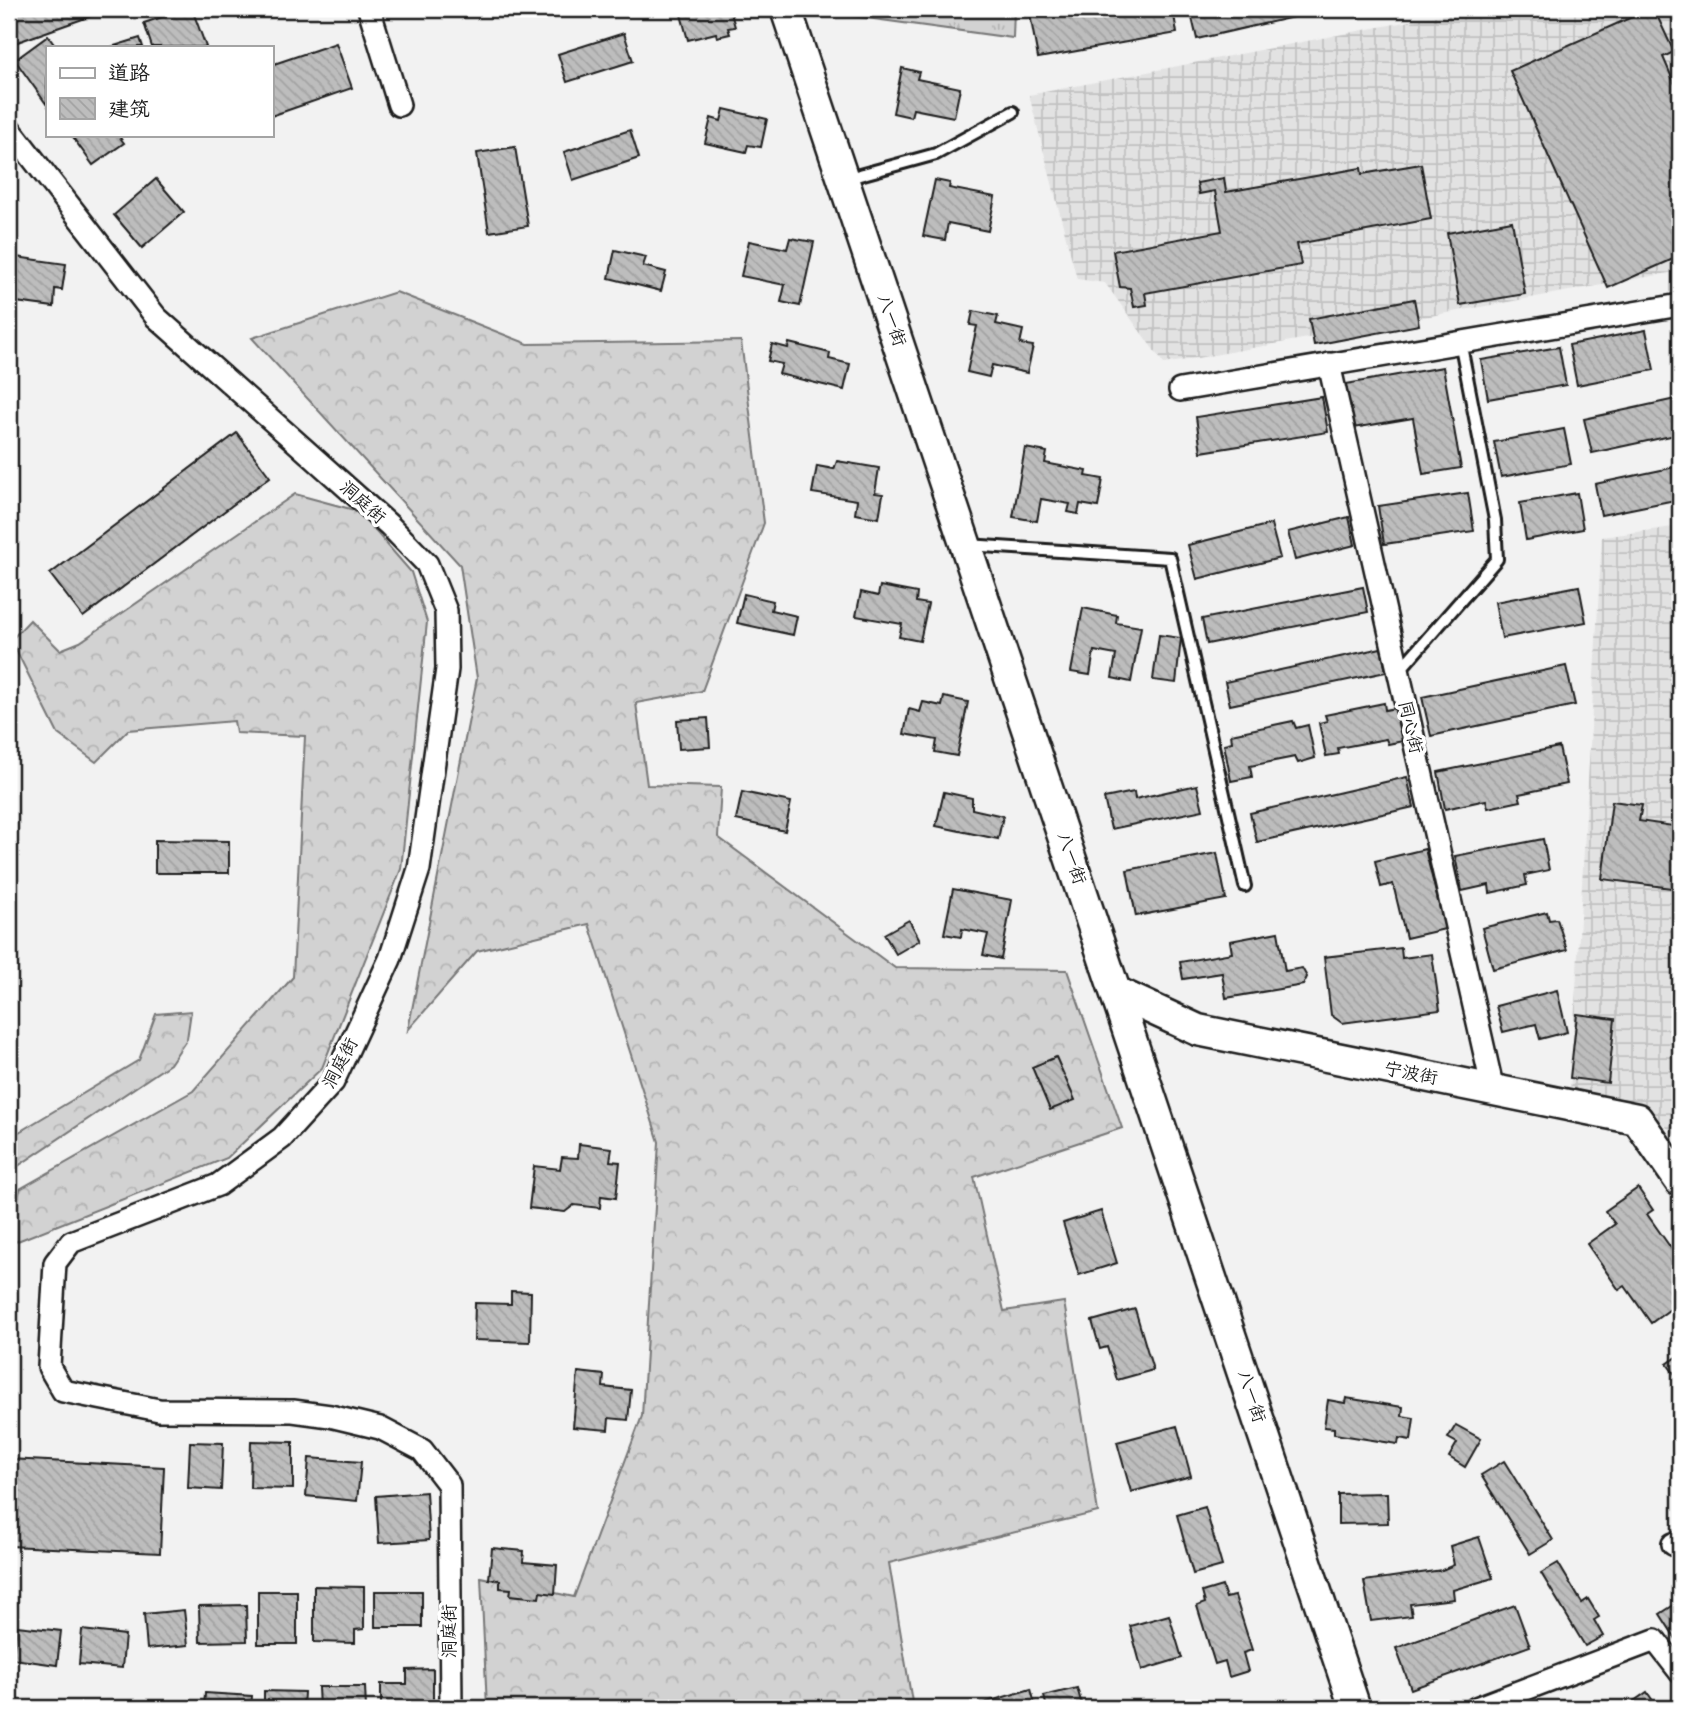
<svg xmlns="http://www.w3.org/2000/svg" width="1689" height="1717" viewBox="0 0 1689 1717" font-family="Delius,'LXGW WenKai TC',sans-serif">
<style>
.industrial{fill:url(#industrial-grid)}
.grass{fill:url(#grass-tufts);stroke:#777;stroke-width:2}
.forest{fill:url(#forest-crowns);stroke:#777;stroke-width:2}
.building{fill:url(#building-back-hatch);stroke:#1c1c1c;stroke-width:2}
.lines{fill:none;stroke-linecap:round;stroke-linejoin:round}
.lane-casing{stroke:#1c1c1c;stroke-width:16}
.street-casing{stroke:#1c1c1c;stroke-width:26}
.secondary-casing{stroke:#1c1c1c;stroke-width:35}
.lane{stroke:#fff;stroke-width:10}
.street{stroke:#fff;stroke-width:21}
.secondary{stroke:#fff;stroke-width:30}
.labels{text-anchor:middle;stroke-width:7;stroke-linejoin:round;paint-order:stroke}
.street-label{font-size:18px;fill:#1c1c1c;stroke:#fff}
</style>
<defs>
<pattern id="industrial-grid" width="8" height="8" patternUnits="userSpaceOnUse" patternTransform="scale(1.75)"><rect width="8" height="8" fill="#e2e2e2"/><path d="M0 4h8M4 0v8" fill="none" stroke="#c1c1c1"/></pattern>
<pattern id="grass-tufts" width="24" height="20" patternUnits="userSpaceOnUse" patternTransform="scale(1.75)"><rect width="24" height="20" fill="#d2d2d2"/><path d="M3 7l-1-3M5 7V3M7 7l1-3M15 17l-1-3M17 17v-4M19 17l1-3" fill="none" stroke="#b4b4b4"/></pattern>
<pattern id="forest-crowns" width="20" height="18" patternUnits="userSpaceOnUse" patternTransform="scale(1.75)"><rect width="20" height="18" fill="#d2d2d2"/><path d="M2 6a3 3 0 1 1 6 0M12 15a3 3 0 1 1 6 0" fill="none" stroke="#b4b4b4"/></pattern>
<pattern id="building-back-hatch" width="6" height="6" patternUnits="userSpaceOnUse" patternTransform="scale(1.75)"><rect width="6" height="6" fill="#bdbdbd"/><path d="M-1 5l2 2M0 0l6 6M5-1l2 2" fill="none" stroke="#a2a2a2"/></pattern>
</defs>
<rect width="100%" height="100%" fill="#f2f2f2"/>
<filter id="ink" filterUnits="userSpaceOnUse"><feTurbulence type="fractalNoise" baseFrequency=".0143" numOctaves="2"/><feDisplacementMap in="SourceGraphic" scale="14" xChannelSelector="R" yChannelSelector="G"/><feConvolveMatrix kernelMatrix="1 2 1 2 8 2 1 2 1" color-interpolation-filters="sRGB"/></filter>
<g filter="url(#ink)">
<!-- industrial -->
<g class="industrial">
<path d="M1456 9H1680V271L1164 364 1105 283 1077 279 1029 95 1441 15Z"/>
<path d="M1680 526V1140L1639 1102 1570 1093 1602 537Z"/>
</g>
<!-- grass -->
<path class="grass" d="M815 9H1014L1013 38 816 11Z"/>
<!-- forest -->
<g class="forest">
<path d="M396 292 528 344 741 341 764 523 702 691 636 703 647 785 721 787 718 837 895 968 1067 970 1122 1128 974 1177 1004 1311 1064 1302 1098 1512 889 1563 913 1708H487L481 1577 574 1597 642 1416 659 1142 589 924 477 951 408 1030 477 678 460 565 252 338Z"/>
<path d="M295 494 358 511 411 572 427 622 401 869 322 1068 227 1158 15 1242 14 1219 20 1189 193 1091 293 977 305 736 236 733 234 721 128 730 96 762 58 734 11 640 30 620 60 650 80 642Z"/>
<path d="M191 1011 187 1039 170 1064 9 1172V1138L139 1060 156 1014Z"/>
</g>
<!-- building -->
<g class="building">
<path d="M24 9H111L9 45V14Z"/>
<path d="M186 9H192L206 47H152L144 23Z"/>
<path d="M688 9H730L735 27 728 28 730 34 717 37 716 33 688 40 680 11Z"/>
<path d="M1029 9H1173L1177 33 1038 58Z"/>
<path d="M1190 9H1310L1311 13 1197 39Z"/>
<path d="M1650 9H1654L1674 52 1663 57 1680 96V256L1608 288 1510 71Z"/>
<path d="M624 33 633 61 567 82 558 54Z"/>
<path d="M48 36 56 47H47V105L15 60Z"/>
<path d="M140 38 143 47H111Z"/>
<path d="M336 43 352 88 271 116V65Z"/>
<path d="M902 68 919 72 917 79 960 88 954 117 913 109 911 117 893 113Z"/>
<path d="M724 109 767 119 761 147 748 145 746 152 705 143 711 118 721 121Z"/>
<path d="M630 130 639 158 573 180 564 152Z"/>
<path d="M71 135H118L124 143 93 165Z"/>
<path d="M515 147 528 226 489 232 477 153Z"/>
<path d="M1421 164 1431 219 1297 244 1301 265 1145 293 1147 305 1134 307 1130 288 1120 287 1113 251 1222 231 1215 191 1199 194 1197 183 1224 178 1226 192 1361 168 1362 174Z"/>
<path d="M156 179 184 212 142 248 114 215Z"/>
<path d="M935 180 950 183 949 188 995 197 988 231 948 223 945 240 923 236Z"/>
<path d="M1512 221 1525 294 1460 305 1447 233Z"/>
<path d="M790 238 814 242 800 306 781 302 785 285 741 276 749 241 787 249Z"/>
<path d="M615 250 646 257 643 266 666 272 661 291 609 278Z"/>
<path d="M9 256 66 264 62 290 55 289 54 307 9 301Z"/>
<path d="M1414 299 1419 325 1314 345 1309 319Z"/>
<path d="M973 311 998 316 996 324 1023 330 1020 344 1033 346 1027 373 992 365 989 377 967 372 977 326 970 325Z"/>
<path d="M1646 330 1654 370 1577 385 1569 345Z"/>
<path d="M789 343 830 353 829 359 850 364 844 390 779 374 782 364 768 361 772 344 788 348Z"/>
<path d="M1559 347 1566 385 1488 399 1481 360Z"/>
<path d="M1443 367 1461 468 1423 474 1413 418 1353 428 1346 384Z"/>
<path d="M1322 397 1328 432 1201 452 1196 417Z"/>
<path d="M1680 398V434L1592 453 1584 419Z"/>
<path d="M1564 429 1571 464 1501 477 1494 442Z"/>
<path d="M237 433 270 477 83 617 50 574Z"/>
<path d="M1025 448 1047 452 1045 463 1087 471 1086 476 1103 479 1098 507 1080 504 1078 514 1068 512 1070 504 1041 499 1037 521 1013 517Z"/>
<path d="M837 461 879 468 875 493 883 494 879 518 855 514 857 500 812 493 817 466 834 469Z"/>
<path d="M1680 466V499L1601 515 1595 484Z"/>
<path d="M1468 493 1474 531 1384 544 1378 506Z"/>
<path d="M1577 493 1583 529 1526 540 1520 503Z"/>
<path d="M1349 517 1355 545 1295 560 1288 532Z"/>
<path d="M1271 524 1280 558 1197 579 1188 545Z"/>
<path d="M880 586 917 593 916 602 928 604 920 641 899 637 902 624 856 616 861 592 878 596Z"/>
<path d="M1579 586 1586 622 1502 638 1495 602Z"/>
<path d="M1363 587 1368 612 1207 644 1202 619Z"/>
<path d="M744 594 773 601 771 610 797 616 793 635 737 623Z"/>
<path d="M1083 608 1117 615 1116 623 1141 627 1131 682 1112 678 1116 655 1094 651 1090 675 1071 672Z"/>
<path d="M1159 635 1181 638 1176 683 1153 680Z"/>
<path d="M1381 648 1386 672 1230 705 1225 682Z"/>
<path d="M1566 666 1575 705 1431 736 1422 697Z"/>
<path d="M944 697 968 702 957 756 935 752 937 740 904 734 909 709 920 712 923 702 942 706Z"/>
<path d="M1384 703 1385 710 1396 708 1403 741 1388 744 1386 739 1338 748 1339 754 1326 756 1319 723 1327 721 1325 715Z"/>
<path d="M708 718 710 747 679 749 677 720Z"/>
<path d="M1293 721 1296 728 1308 725 1315 758 1298 763 1295 757 1250 766 1252 777 1231 781 1224 744 1232 742 1231 734Z"/>
<path d="M1559 747 1567 784 1519 794 1521 801 1488 808 1486 800 1445 809 1438 772Z"/>
<path d="M1407 777 1414 807 1257 842 1250 813Z"/>
<path d="M1197 785 1203 810 1111 829 1104 798 1134 792 1135 799Z"/>
<path d="M742 792 791 802 785 831 736 820Z"/>
<path d="M944 792 972 798V809L1003 816 998 839 936 826Z"/>
<path d="M1612 801 1642 805 1639 821 1680 827V889L1602 879Z"/>
<path d="M1543 839 1549 870 1525 875 1527 885 1490 893 1489 885 1462 891 1455 856Z"/>
<path d="M155 840 229 841V873H155Z"/>
<path d="M1425 849 1445 929 1406 938 1393 884 1381 887 1375 861Z"/>
<path d="M1217 853 1226 899 1136 916 1127 870Z"/>
<path d="M953 889 1012 900 1001 959 983 955 988 934 962 929 961 937 944 934Z"/>
<path d="M1547 912 1549 920 1557 919 1567 950 1493 969 1482 928Z"/>
<path d="M909 920 920 940 896 954 884 934Z"/>
<path d="M1278 932 1285 971 1302 968 1307 977 1303 985 1226 998 1222 973 1183 979 1180 962 1232 953 1230 941Z"/>
<path d="M1401 948 1402 958 1432 954 1440 1010 1342 1023 1331 1015 1324 957Z"/>
<path d="M1557 990 1567 1032 1540 1039 1536 1024 1503 1032 1496 1006Z"/>
<path d="M1577 1014 1615 1019 1608 1083 1570 1078Z"/>
<path d="M1056 1057 1075 1100 1050 1110 1032 1067Z"/>
<path d="M579 1144 612 1148 610 1161 620 1162 616 1198 601 1196 600 1208 574 1205 565 1212 529 1208 534 1166 560 1169 562 1157 578 1158Z"/>
<path d="M1638 1188 1653 1210 1647 1214 1680 1261V1266L1675 1270 1680 1277V1302L1651 1323 1625 1286 1619 1290 1587 1244 1615 1224 1605 1211Z"/>
<path d="M1101 1211 1117 1263 1079 1275 1063 1223Z"/>
<path d="M511 1291 531 1292 530 1342 474 1340 475 1303 511 1304Z"/>
<path d="M1135 1309 1153 1370 1117 1380 1107 1347 1100 1349 1092 1321Z"/>
<path d="M1680 1355V1381L1667 1364Z"/>
<path d="M578 1372 604 1375 603 1387 631 1390 628 1420 609 1418 608 1430 573 1427Z"/>
<path d="M1346 1398 1403 1407 1402 1416 1414 1418 1411 1440 1399 1438 1398 1444 1334 1434V1428L1324 1427 1328 1400 1345 1403Z"/>
<path d="M1456 1425 1481 1439 1465 1467 1449 1457 1457 1443 1448 1438Z"/>
<path d="M1177 1426 1191 1476 1131 1492 1117 1442Z"/>
<path d="M251 1441 293 1442V1489L250 1488Z"/>
<path d="M190 1442 223 1443 221 1490 188 1488Z"/>
<path d="M309 1458 361 1462 357 1501 306 1496Z"/>
<path d="M9 1459 164 1467 160 1553 9 1546Z"/>
<path d="M1504 1461 1553 1540 1530 1554 1481 1475Z"/>
<path d="M426 1492 429 1540 379 1543 376 1496Z"/>
<path d="M1387 1493 1388 1523 1338 1524V1494Z"/>
<path d="M1205 1507 1222 1566 1193 1574 1177 1515Z"/>
<path d="M1479 1537 1493 1578 1453 1590 1454 1599 1410 1604 1412 1616 1371 1621 1364 1581 1442 1570 1454 1565 1450 1546Z"/>
<path d="M492 1548 524 1551 523 1562 557 1565 555 1594 540 1592 539 1598 510 1595 511 1589 500 1588V1580L489 1579Z"/>
<path d="M1558 1563 1582 1603 1588 1599 1599 1617 1594 1620 1603 1636 1585 1646 1541 1573Z"/>
<path d="M314 1586 364 1587V1629L355 1630V1643L314 1642Z"/>
<path d="M1222 1586 1226 1598 1235 1596 1252 1650 1243 1653 1248 1671 1229 1677 1225 1661 1215 1664 1197 1606 1205 1603 1202 1592Z"/>
<rect x="258" y="1591" width="39" height="53"/>
<rect x="375" y="1591" width="47" height="36"/>
<path d="M1680 1601V1645L1660 1614Z"/>
<path d="M246 1605 247 1641 200 1642 199 1606Z"/>
<path d="M1515 1605 1530 1646 1411 1689 1396 1648Z"/>
<path d="M184 1610 188 1645 147 1649 144 1614Z"/>
<path d="M1169 1615 1182 1658 1142 1670 1130 1626Z"/>
<path d="M17 1626 61 1631 57 1665 13 1659Z"/>
<path d="M82 1630 125 1635 122 1668 79 1664Z"/>
<path d="M433 1669V1708H381V1684H407V1670Z"/>
<path d="M318 1687H365L366 1708H319Z"/>
<path d="M1077 1688 1083 1708H1047L1044 1696Z"/>
<path d="M1031 1689 1036 1708H981L980 1704Z"/>
<path d="M264 1691 304 1692 303 1708H264Z"/>
<path d="M1647 1692 1658 1708H1624Z"/>
<path d="M205 1693 252 1696 251 1708H204Z"/>
</g>
<g class="lines">
<!-- lane casing -->
<g class="lane-casing">
<g id="lane">
<path d="M845 179 936 154 1013 112"/>
<path d="M967 545 1170 558 1245 886"/>
<path d="M1398 672 1497 559 1495 520 1460 341"/>
</g>
</g>
<!-- street casing -->
<g class="street-casing">
<g id="street">
<path d="M369 9 399 105"/>
<path d="M9 128 156 317 389 525 427 564 446 611 447 669 419 869 390 959 333 1082 282 1138 218 1185 71 1242 55 1263 49 1367 63 1391 159 1410 293 1411 330 1416 380 1428 422 1450 449 1485 451 1708"/>
<path d="M1329 364 1493 1090"/>
<path d="M1180 390 1680 305"/>
<path d="M1673 1544 1680 1547"/>
<path d="M1476 1708 1655 1640 1680 1672"/>
</g>
</g>
<!-- secondary casing -->
<g class="secondary-casing">
<g id="secondary">
<path d="M786 9 1355 1708"/>
<path d="M1118 993 1198 1030 1637 1119 1680 1181"/>
</g>
</g>
<!-- lane -->
<use href="#lane" class="lane"/>
<!-- street -->
<use href="#street" class="street"/>
<!-- secondary -->
<use href="#secondary" class="secondary"/>
</g>
</g>
<g class="labels">
<!-- street labels -->
<g class="street-label">
<text transform="translate(892 320) rotate(71)" y="6">八一街</text>
<text transform="translate(363 502) rotate(42)" y="6">洞庭街</text>
<text transform="translate(1411 727) rotate(77)" y="6">同心街</text>
<text transform="translate(1072 858) rotate(71)" y="6">八一街</text>
<text transform="translate(340 1063) rotate(-62)" y="6">洞庭街</text>
<text transform="translate(1411 1073) rotate(11)" y="6">宁波街</text>
<text transform="translate(1252 1396) rotate(72)" y="6">八一街</text>
<text transform="translate(449 1631) rotate(-90)" y="6">洞庭街</text>
</g>
</g>
<!-- margin -->
<rect width="1689" height="1717" fill="none" stroke="#fff" stroke-width="35"/>
<rect x="18" y="18" width="1654" height="1682" fill="none" stroke="#1c1c1c" stroke-width="2.5" filter="url(#ink)"/>
<!-- legend -->
<rect x="46" y="46" width="228" height="91" fill="#ffffff" stroke="#a4a4a4" stroke-width="2"/>
<rect x="60" y="68" width="35" height="10" fill="#ffffff" stroke="#a4a4a4" stroke-width="2"/>
<text x="108" y="80" font-size="21" fill="#1c1c1c">道路</text>
<rect x="60" y="98" width="35" height="21" fill="url(#building-back-hatch)" stroke="#a4a4a4" stroke-width="2"/>
<text x="108" y="116" font-size="21" fill="#1c1c1c">建筑</text>
</svg>
